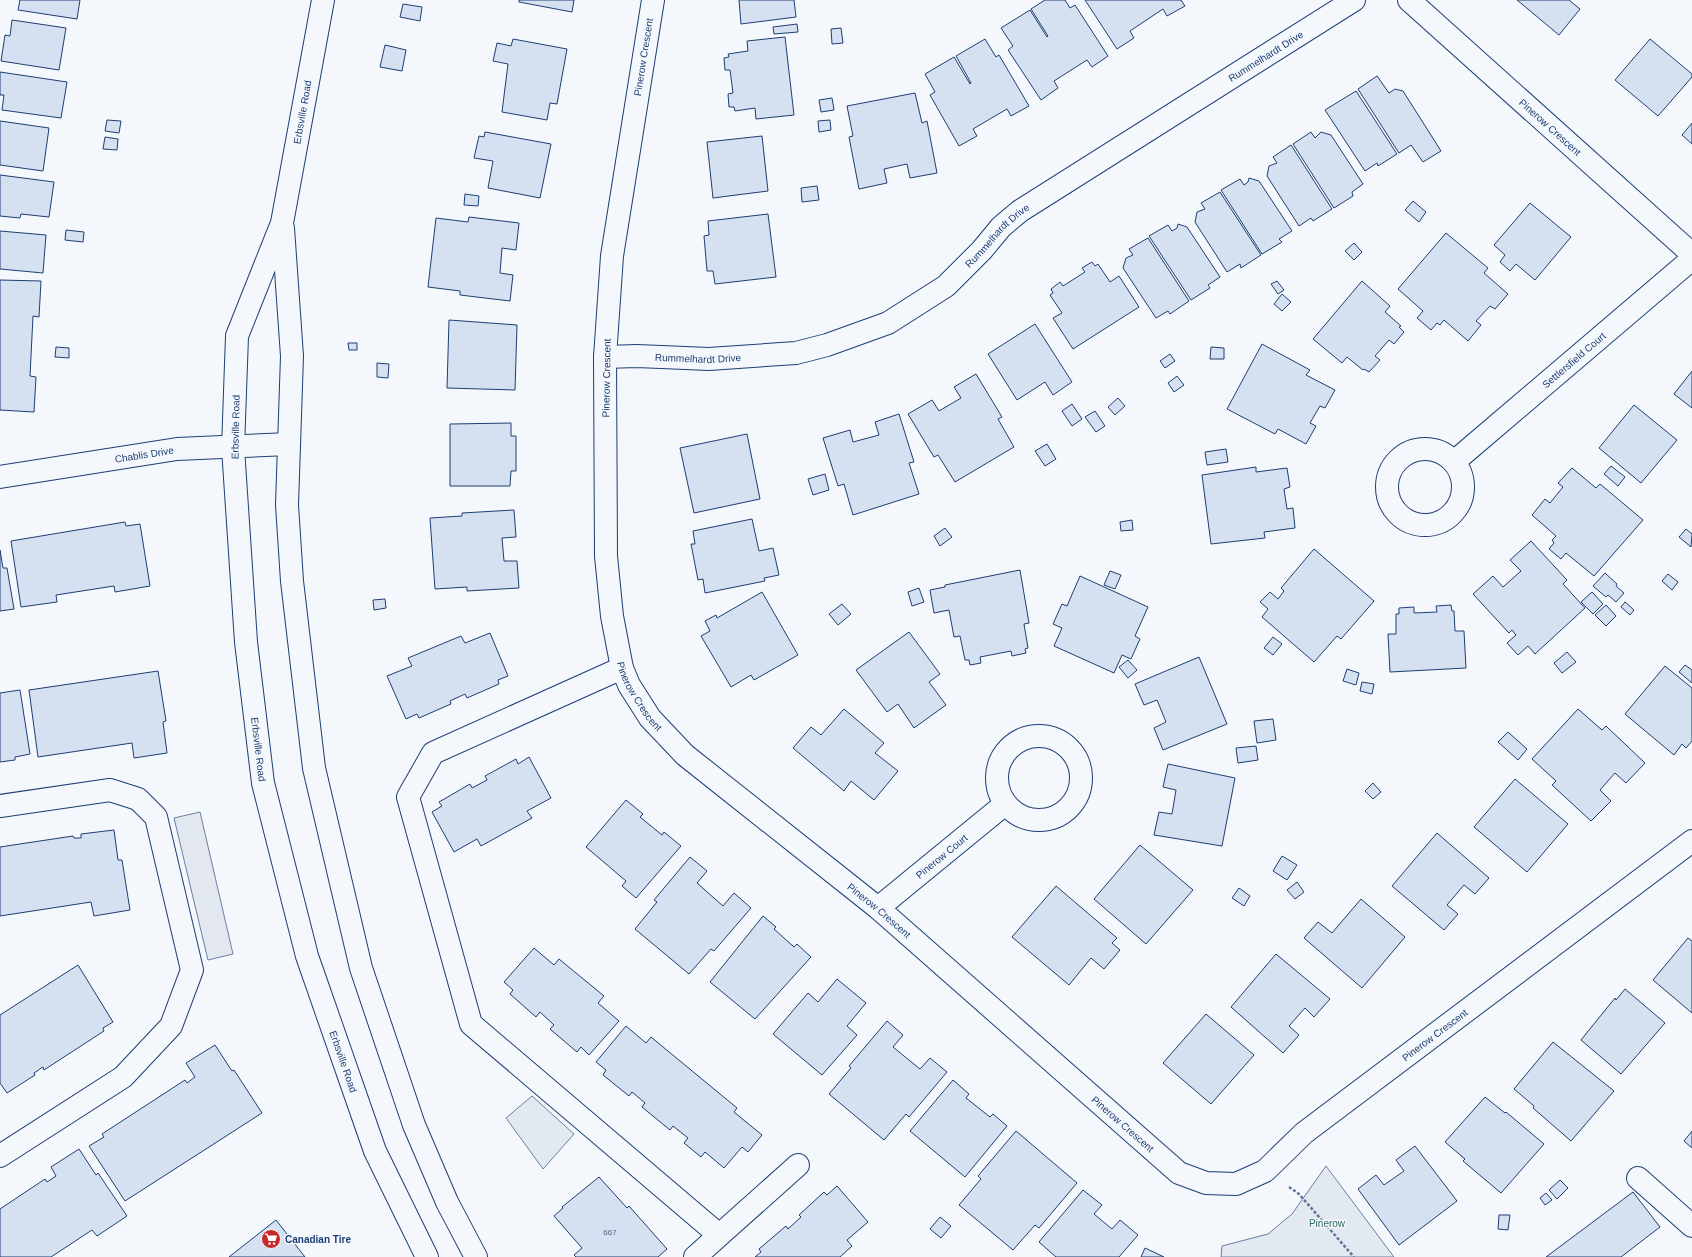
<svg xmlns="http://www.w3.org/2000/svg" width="1692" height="1257" viewBox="0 0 1692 1257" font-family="Helvetica,sans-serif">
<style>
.green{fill:#e3e9f0;stroke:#687fa3}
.parking{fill:#e3e8f0;stroke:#687fa3}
.building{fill:#d5e0f0;stroke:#1d3f73}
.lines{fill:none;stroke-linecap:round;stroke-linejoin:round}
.minor-casing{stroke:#1d3f73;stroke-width:24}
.major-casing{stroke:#1d3f73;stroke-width:24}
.path{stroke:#5e769c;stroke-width:2.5;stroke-dasharray:3 2;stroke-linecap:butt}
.minor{stroke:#f4f7fb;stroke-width:22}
.major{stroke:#f4f7fb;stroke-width:22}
.labels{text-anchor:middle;stroke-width:3;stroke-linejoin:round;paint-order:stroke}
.number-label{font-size:8px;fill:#4b6792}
.street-label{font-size:10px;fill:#1d3f73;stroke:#f4f7fb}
.park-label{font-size:10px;fill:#2c6c60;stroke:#f4f7fb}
.poi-label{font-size:10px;font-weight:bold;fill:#1d3f73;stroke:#f4f7fb;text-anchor:start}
</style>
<rect width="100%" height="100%" fill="#f4f7fb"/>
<!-- green -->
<g class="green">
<path d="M532 1096 574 1134 543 1169 506 1118Z"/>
<path d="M1326 1166 1394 1257H1221L1222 1246 1268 1234 1292 1214Z"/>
</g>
<!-- parking -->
<path class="parking" d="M200 812 233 954 208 960 174 818Z"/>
<!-- building -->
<g class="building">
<path d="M20 0H80L77 19 18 10Z"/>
<path d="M519 0H574L572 12 519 2Z"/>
<path d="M739 0H794L796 17 741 24Z"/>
<path d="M1045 0H1065L1070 8 1075 5 1108 56 1092 67 1087 60 1054 81 1058 88 1041 100 1008 50 1013 46 1001 28 1030 10 1047 37 1048 36 1031 9Z"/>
<path d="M1085 0H1181L1185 6 1167 16 1163 9 1130 31 1134 38 1117 49Z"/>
<path d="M1517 0H1569L1580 9 1559 35Z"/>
<path d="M403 4 422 7 420 21 400 17Z"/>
<path d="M12 20 66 28 59 70 1 61 5 35 10 36Z"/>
<path d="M797 24 798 32 774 34 773 27Z"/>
<path d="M841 28 843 43 832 44 831 29Z"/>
<path d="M785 37 794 115 756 119 755 108 735 111 734 107H729L728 94 733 93 730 70H725L724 58 729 57 728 54 748 51 747 41Z"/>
<path d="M513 39 567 49 557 104 550 103 547 120 502 112 508 64 493 61 497 43 511 46Z"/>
<path d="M985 39 996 57 999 55 1029 106 1011 116 1007 109 973 129 977 136 959 146 930 95 935 92 925 74 954 57 970 84 971 83 956 56Z"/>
<path d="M1650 39 1692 74V77L1658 116 1615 80Z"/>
<path d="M385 45 406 50 402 71 380 67Z"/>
<path d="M0 72 67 82 61 118 2 110 4 95H0Z"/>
<path d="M1377 76 1389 93 1395 89 1403 91 1441 151 1423 162 1411 145 1399 153 1358 89Z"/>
<path d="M1356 91 1397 154 1378 166 1377 163 1365 171 1325 110Z"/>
<path d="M915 93 922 123 927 121 937 173 910 178 907 164 884 169 887 183 859 189 849 137 853 136 847 106Z"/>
<path d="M832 98 834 110 821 112 819 100Z"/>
<path d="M107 120 121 121 119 133 105 131Z"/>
<path d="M830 120 831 130 819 132 818 121Z"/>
<path d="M0 121 49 128 43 171 0 165Z"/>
<path d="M1692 123V144L1682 135Z"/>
<path d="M485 132 551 144 540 198 488 188 493 161 474 158 479 136 484 137Z"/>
<path d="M1311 132 1315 138 1321 132 1331 135 1363 184 1352 192 1353 196 1334 208 1293 144Z"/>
<path d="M762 136 768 191 713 198 707 142Z"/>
<path d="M105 137 118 139 117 150 103 149Z"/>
<path d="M1291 145 1332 209 1313 221 1311 218 1299 226 1267 176 1269 166 1277 163 1273 157Z"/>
<path d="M0 175 54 182 49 217 21 214 20 218 0 216Z"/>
<path d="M1249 178 1259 181 1292 231 1279 239 1282 242 1262 254 1221 190 1240 179 1244 185 1248 182Z"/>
<path d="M817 186 819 200 802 202 801 188Z"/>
<path d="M1220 192 1261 255 1241 268 1240 264 1227 272 1195 222 1197 212 1205 209 1201 203Z"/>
<path d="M465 194 479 196 478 206 464 205Z"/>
<path d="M1413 201 1426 212 1419 222 1405 210Z"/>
<path d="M1530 203 1571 237 1535 280 1516 264 1510 271 1500 262 1505 255 1494 245Z"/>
<path d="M768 214 776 277 715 284 713 271H707L704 236 709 235 708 221Z"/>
<path d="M469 217 519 223 516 250 502 248 500 273 513 275 510 301 460 295V291L428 287 436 218 468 222Z"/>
<path d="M1178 224 1187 227 1220 277 1208 285 1210 288 1191 300 1149 236 1168 225 1172 231 1177 228Z"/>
<path d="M66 230 84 232 83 242 65 240Z"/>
<path d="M0 231 46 235 43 273 0 269Z"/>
<path d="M1446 233 1488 268 1484 273 1508 294 1495 309 1490 306 1476 321 1481 325 1468 341 1444 320 1440 325 1437 323 1431 330 1417 318 1423 311 1398 289Z"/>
<path d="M1148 238 1189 301 1170 314 1168 311 1156 318 1123 268 1126 258 1133 255 1129 249Z"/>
<path d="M1354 243 1362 252 1354 260 1345 251Z"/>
<path d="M1092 262 1095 266 1098 264 1110 282 1119 276 1139 307 1073 349 1053 318 1062 313 1050 295 1053 293 1051 289 1060 282 1063 286 1085 272 1082 268Z"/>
<path d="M0 280 41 281 39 317 33 316 30 376 36 377 34 412 0 410Z"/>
<path d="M1277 281 1284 290 1278 294 1271 284Z"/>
<path d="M1362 281 1390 306 1385 312 1401 326 1399 327 1404 332 1394 344 1389 340 1375 356 1380 360 1369 372 1364 369 1363 370 1347 357 1342 363 1313 339Z"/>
<path d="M1282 294 1291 302 1282 311 1274 304Z"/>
<path d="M449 320 517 325 515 390 447 388Z"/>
<path d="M1035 324 1072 382 1053 395 1045 382 1017 400 988 354Z"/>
<path d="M348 343H357V350H349Z"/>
<path d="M1262 344 1310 370 1306 375 1335 390 1325 408 1320 406 1310 423 1316 426 1306 444 1278 429 1275 434 1227 409Z"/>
<path d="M56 347 69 348V358L55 357Z"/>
<path d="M1211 347 1224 348V359H1210Z"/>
<path d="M1170 354 1175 361 1165 368 1160 361Z"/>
<path d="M377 363 389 364 388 378 377 377Z"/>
<path d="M1692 371V408L1674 394Z"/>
<path d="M976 374 1002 417 998 419 1014 447 955 482 938 455 934 457 908 414 932 400 939 411 961 398 954 387Z"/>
<path d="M1177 376 1184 385 1174 392 1168 383Z"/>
<path d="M1118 398 1125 406 1115 415 1108 407Z"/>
<path d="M1072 404 1082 419 1072 426 1062 411Z"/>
<path d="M1634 405 1677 440 1641 483 1599 448Z"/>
<path d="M1095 411 1105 426 1096 432 1085 417Z"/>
<path d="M899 414 914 462 909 463 919 494 853 515 844 484 838 486 823 438 850 430 853 442 879 435 875 422Z"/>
<path d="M511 423V436H516V471H511L510 486H450V424Z"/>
<path d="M747 434 760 499 694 513 680 448Z"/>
<path d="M1047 444 1056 459 1045 466 1035 451Z"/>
<path d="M1226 449 1228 462 1207 465 1205 452Z"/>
<path d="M1611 466 1625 477 1618 486 1604 474Z"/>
<path d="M1256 467V472L1287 468 1290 487 1284 489 1287 509 1293 508 1295 528 1264 532 1265 538 1211 544 1202 475Z"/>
<path d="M1572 468 1596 488 1600 484 1643 520 1594 576 1566 553 1561 559 1549 549 1554 543 1552 540 1556 536 1532 515 1545 499 1550 503 1563 487 1558 483Z"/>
<path d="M825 474 829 490 813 495 808 479Z"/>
<path d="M514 510 516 537 502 538 504 561H517L519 588 467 591V587L435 589 430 518 462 516V513Z"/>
<path d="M752 519 759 551 773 548 779 575 764 578 765 581 705 593 703 579 698 580 691 544H695L693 531Z"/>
<path d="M1132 520 1133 530 1121 531 1120 522Z"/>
<path d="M125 522 126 526 140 524 150 586 115 592 114 586 56 595 57 602 21 607 11 541Z"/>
<path d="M945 528 952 537 940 546 934 536Z"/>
<path d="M1686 529 1692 534 1691 547 1679 537Z"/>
<path d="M1531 541 1567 580 1563 584 1585 608 1535 654 1528 646 1518 655 1507 643 1516 635 1512 630 1509 633 1473 594 1493 576 1503 587 1521 571 1510 560Z"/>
<path d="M1314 549 1374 601 1341 639 1337 636 1314 662 1262 617 1268 609 1260 602 1270 592 1278 599 1284 591 1281 588Z"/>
<path d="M0 550 3 568H7L14 609 0 611Z"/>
<path d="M1020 570 1029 623 1024 624 1028 648 1025 649 1026 653 1012 656 1011 651 980 657 981 663 970 665 969 660H965L960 636 954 637 949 610 934 613 930 590 945 587V585Z"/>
<path d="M1110 571 1121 575 1115 589 1104 585Z"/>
<path d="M1605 573 1617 584 1616 586 1624 593 1616 602 1608 595 1606 597 1593 586Z"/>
<path d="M1668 574 1678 582 1672 590 1662 581Z"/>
<path d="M1080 576 1148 607 1135 636 1140 639 1131 659 1122 655 1114 673 1054 646 1062 628 1053 624 1062 604 1067 606Z"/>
<path d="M919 588 924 602 912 606 908 592Z"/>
<path d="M762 592 798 655 754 680 751 675 731 687 701 636 710 631 705 621 716 615 717 618Z"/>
<path d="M1592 592 1603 604 1593 614 1581 602Z"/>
<path d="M385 599 386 608 374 610 373 600Z"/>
<path d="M1625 602 1634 610 1630 615 1621 607Z"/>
<path d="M842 604 851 614 838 625 829 614Z"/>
<path d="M1451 605 1452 611H1454L1455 631H1464L1466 668 1390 672 1388 634H1396V614H1399V608L1414 607V613L1437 612 1436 606Z"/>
<path d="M1606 605 1616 616 1606 626 1595 615Z"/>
<path d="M909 632 940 674 929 682 946 705 914 728 898 704 887 712 856 670Z"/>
<path d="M490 633 508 676 498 680 499 684 467 698 465 694 450 701 451 704 419 718 417 714 406 719 387 676 412 666 408 658 461 636 465 643Z"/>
<path d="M1273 637 1282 644 1273 655 1264 648Z"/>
<path d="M1567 652 1576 662 1562 673 1554 663Z"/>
<path d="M1199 657 1227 724 1163 750 1154 728 1166 722 1157 700 1144 705 1135 684Z"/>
<path d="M1128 660 1137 670 1128 678 1119 667Z"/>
<path d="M1685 665 1692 670V683L1679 672Z"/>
<path d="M1665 666 1692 688V741L1686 748 1682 744 1674 755 1625 714Z"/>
<path d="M1347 669 1359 673 1356 685 1343 681Z"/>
<path d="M158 671 166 721 163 722 167 753 134 758 132 743 38 757 29 690Z"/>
<path d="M1362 682 1374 684 1372 694 1360 691Z"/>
<path d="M20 690 30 754 15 757V760L0 762V693Z"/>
<path d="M844 709 884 743 875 753 898 771 874 800 851 781 844 791 793 748 811 727 821 735Z"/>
<path d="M1578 709 1602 730 1606 726 1645 763 1626 783 1615 773 1600 790 1611 801 1591 821 1552 785 1556 781 1532 759Z"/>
<path d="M1273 719 1276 740 1257 743 1254 721Z"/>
<path d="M1508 732 1527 749 1518 760 1498 742Z"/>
<path d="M1256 746 1258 760 1238 763 1236 748Z"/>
<path d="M529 757 551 798 527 811 532 818 481 846 477 839 454 852 432 812 442 806 439 802 470 784 472 788 487 780 485 776 516 759 518 764Z"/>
<path d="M1168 764 1235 778 1222 846 1154 835 1159 812 1172 814 1176 790 1163 787Z"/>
<path d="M1515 779 1568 824 1527 872 1474 827Z"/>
<path d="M1373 783 1381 792 1373 799 1365 791Z"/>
<path d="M626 800 643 814 640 817 662 835 664 832 681 846 636 898 622 886 626 881 586 847Z"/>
<path d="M114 830 118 860H122L130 910 94 916 91 902 0 916V847L73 836 74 838H81V834Z"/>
<path d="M1437 833 1489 878 1475 894 1464 885 1447 905 1458 914 1444 930 1392 886Z"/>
<path d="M1140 845 1193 890 1146 944 1094 899Z"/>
<path d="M1282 856 1297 865 1287 880 1273 871Z"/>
<path d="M690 857 707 871 697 883 723 906 734 893 751 908 714 951 711 949 689 974 635 929 657 902 654 900Z"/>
<path d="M1297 882 1304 892 1295 899 1287 890Z"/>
<path d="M1056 886 1117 938 1112 943 1120 950 1104 969 1091 958 1069 985 1012 937Z"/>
<path d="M1239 888 1250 896 1244 906 1232 898Z"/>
<path d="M1361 899 1405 937 1362 988 1304 938 1318 922 1332 933Z"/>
<path d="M763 916 776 927 774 929 794 947 797 944 811 957 755 1019 710 982Z"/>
<path d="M1688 938 1692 941V1013L1653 980Z"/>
<path d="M534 948 554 965 559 959 604 996 598 1003 619 1021 589 1055 581 1047 577 1052 550 1029 554 1025 540 1012 536 1017 510 994 513 990 504 982Z"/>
<path d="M1276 954 1330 999 1314 1017 1305 1008 1289 1026 1299 1035 1283 1053 1231 1007Z"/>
<path d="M78 965 113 1022 103 1028 104 1031 44 1070 43 1067 34 1073 35 1075 7 1093 0 1083V1015Z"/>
<path d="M837 979 866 1003 847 1026 857 1035 822 1075 773 1034 808 993 818 1002Z"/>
<path d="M1625 989 1665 1023 1621 1074 1581 1040 1615 998 1616 1000Z"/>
<path d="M1206 1014 1254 1055 1211 1104 1163 1063Z"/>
<path d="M887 1021 903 1035 893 1047 920 1069 930 1058 947 1072 909 1117 906 1114 884 1140 829 1094 851 1068 849 1066Z"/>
<path d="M626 1026 646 1043 651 1037 737 1108 734 1112 762 1135 748 1152 742 1147 724 1168 705 1152 701 1157 684 1143 688 1138 673 1126 670 1130 642 1107 645 1103 632 1092 629 1096 603 1075 606 1070 596 1062Z"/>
<path d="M1553 1042 1614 1091 1571 1141 1533 1108 1534 1106 1514 1089Z"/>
<path d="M215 1045 232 1071 234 1070 262 1113 125 1201 89 1146 104 1137 102 1134 185 1080 187 1083 195 1077 186 1063Z"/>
<path d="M953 1080 969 1094 966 1098 990 1117 993 1114 1007 1126 965 1177 910 1131Z"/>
<path d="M1485 1097 1505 1113 1506 1112 1544 1144 1501 1193 1463 1161 1465 1159 1445 1142Z"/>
<path d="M1016 1131 1077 1183 1039 1228 1035 1225 1013 1250 959 1205 981 1179 978 1176Z"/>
<path d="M1692 1131V1148L1684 1141Z"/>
<path d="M1415 1146 1457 1201 1399 1245 1358 1189 1376 1175 1384 1185 1404 1171 1396 1160Z"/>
<path d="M79 1149 96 1175 98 1173 127 1216 97 1236 92 1230 51 1257H0V1209L45 1179 47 1182 56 1176 51 1167Z"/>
<path d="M599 1177 627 1208 629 1206 667 1249 658 1257H576L574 1255 582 1248 554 1216 563 1208 562 1207Z"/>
<path d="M1560 1180 1568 1188 1557 1199 1549 1190Z"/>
<path d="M837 1186 868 1222 847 1240 852 1246 840 1257H755L761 1252 759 1249 786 1226 788 1229 801 1217 799 1215 824 1192 827 1195Z"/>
<path d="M1083 1190 1102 1205 1094 1214 1112 1229 1120 1220 1138 1235 1119 1257H1056L1039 1242Z"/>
<path d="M1633 1192 1660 1227 1621 1257H1546Z"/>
<path d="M1546 1193 1552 1200 1545 1205 1540 1198Z"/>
<path d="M1499 1215H1510L1508 1230 1498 1229Z"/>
<path d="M940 1217 951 1226 941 1238 930 1229Z"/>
<path d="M276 1220 305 1257H229Z"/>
<path d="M1145 1248 1164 1257H1141Z"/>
</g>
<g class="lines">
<!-- minor casing -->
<g class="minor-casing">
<g id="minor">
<path id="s1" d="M653 0 612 256 605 357 606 556 612 616 622 668 629 685 650 718 685 755 878 908 1179 1173 1206 1183 1236 1184 1265 1171 1304 1133 1692 841"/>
<path id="s2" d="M1409 0 1692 254"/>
<path id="s3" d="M605 357 637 356 709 359 796 353 827 345 888 323 946 286 982 250 1001 227 1020 211 1354 0"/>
<circle cx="1425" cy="487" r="38"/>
<path id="s4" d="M1455 461 1692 259"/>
<path id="s5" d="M0 477 177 449 289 444"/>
<path d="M622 668 433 753 408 797 471 1024 719 1235"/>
<circle cx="1039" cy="778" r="42"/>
<path d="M0 806 110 790 138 799 156 817 192 970 171 1026 123 1077 0 1156"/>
<path id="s6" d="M878 908 1005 804"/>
<path d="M1638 1178 1692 1226"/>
<path d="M695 1257 798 1165"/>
</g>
</g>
<!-- major casing -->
<g class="major-casing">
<g id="major">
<path id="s7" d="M323 0 282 223 237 336 233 448 246 642 263 783 307 956 375 1151 427 1257"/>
<path d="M283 228 292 356 287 505 292 581 314 768 361 968 414 1125 447 1202 476 1257"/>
</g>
</g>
<!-- path -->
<path class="path" d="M1289 1187 1299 1194 1354 1257"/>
<!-- minor -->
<use href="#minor" class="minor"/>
<!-- major -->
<use href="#major" class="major"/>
</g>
<!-- icons -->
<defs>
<g id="supermarket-disc" transform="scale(1)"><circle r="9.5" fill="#c62828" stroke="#f4f7fb"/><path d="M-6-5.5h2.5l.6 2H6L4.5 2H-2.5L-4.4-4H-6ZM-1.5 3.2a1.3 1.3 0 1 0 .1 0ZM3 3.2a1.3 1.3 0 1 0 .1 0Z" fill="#fff"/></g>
</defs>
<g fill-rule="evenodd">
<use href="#supermarket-disc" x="271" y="1239"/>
</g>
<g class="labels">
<!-- number labels -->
<g class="number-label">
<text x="610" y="1235">667</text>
</g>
<!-- street labels -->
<g class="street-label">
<text dy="4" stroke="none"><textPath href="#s3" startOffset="753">Rummelhardt Drive</textPath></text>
<text transform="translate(643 57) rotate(-81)" y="4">Pinerow Crescent</text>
<text transform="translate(302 112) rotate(-80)" y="4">Erbsville Road</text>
<text dy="4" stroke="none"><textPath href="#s2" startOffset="190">Pinerow Crescent</textPath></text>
<text dy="4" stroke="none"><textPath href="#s3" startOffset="429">Rummelhardt Drive</textPath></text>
<text dy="4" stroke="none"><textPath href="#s3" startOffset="93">Rummelhardt Drive</textPath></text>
<text dy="4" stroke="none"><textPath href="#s4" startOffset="156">Settlersfield Court</textPath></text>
<text transform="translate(606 378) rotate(-89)" y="4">Pinerow Crescent</text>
<text transform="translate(235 427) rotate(-89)" y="4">Erbsville Road</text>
<text dy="4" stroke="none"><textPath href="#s5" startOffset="146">Chablis Drive</textPath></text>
<text dy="4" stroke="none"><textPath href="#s1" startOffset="706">Pinerow Crescent</textPath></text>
<text dy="4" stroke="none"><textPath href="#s7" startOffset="763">Erbsville Road</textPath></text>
<text dy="4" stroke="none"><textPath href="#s6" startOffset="82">Pinerow Court</textPath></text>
<text dy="4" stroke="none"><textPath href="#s1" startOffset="1030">Pinerow Crescent</textPath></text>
<text dy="4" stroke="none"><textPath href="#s1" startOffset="1737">Pinerow Crescent</textPath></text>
<text dy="4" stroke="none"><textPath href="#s7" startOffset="1087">Erbsville Road</textPath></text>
<text dy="4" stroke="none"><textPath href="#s1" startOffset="1354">Pinerow Crescent</textPath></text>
</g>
<!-- park labels -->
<g class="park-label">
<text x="1327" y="1227">Pinerow</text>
</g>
<!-- poi labels -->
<g class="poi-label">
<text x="285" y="1243">Canadian Tire</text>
</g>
</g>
</svg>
